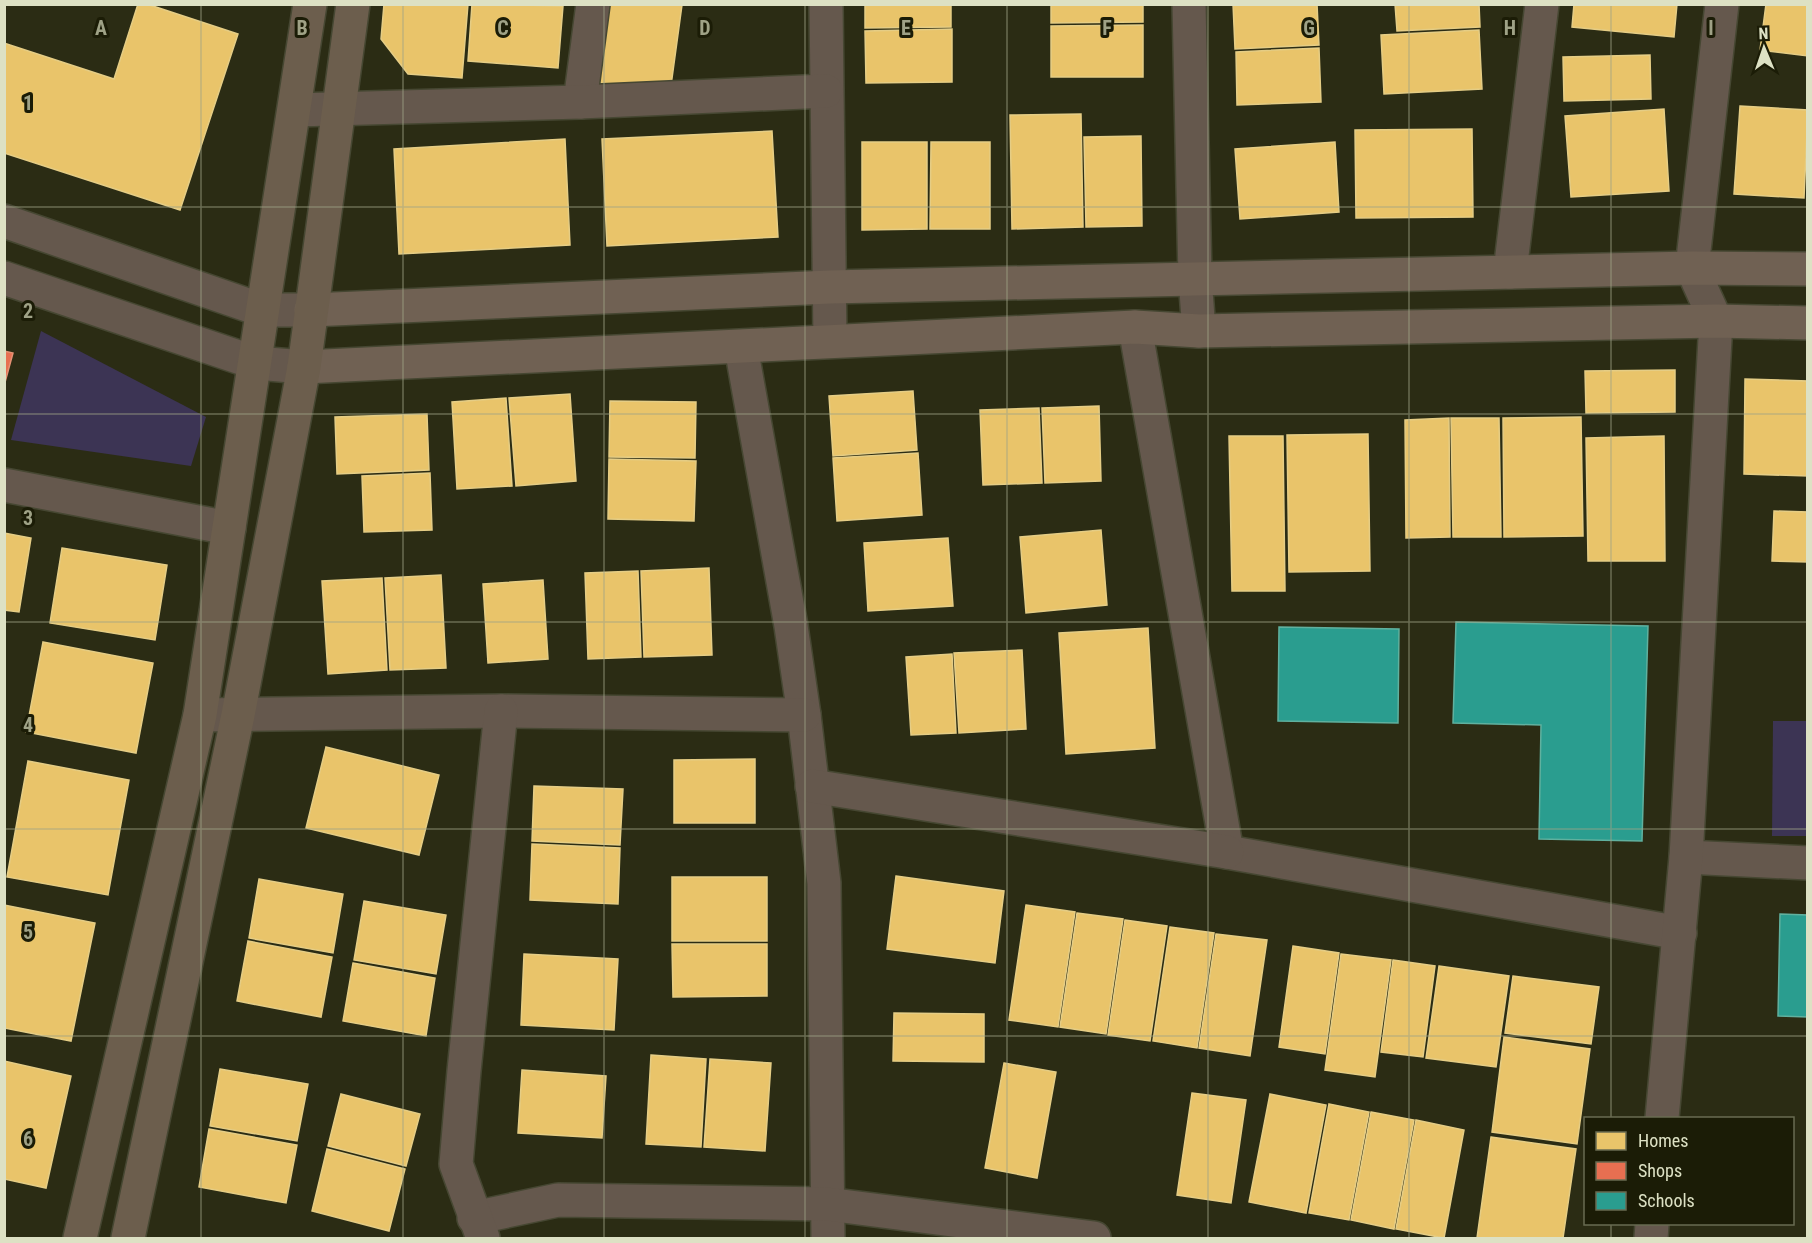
<svg xmlns="http://www.w3.org/2000/svg" width="1812" height="1243" viewBox="0 0 1812 1243" font-family="'Roboto Condensed',sans-serif">
<style>
.green{fill:#3c3454}
.homes{fill:#e9c46a;stroke:#e5cd85;stroke-width:1.5}
.shops{fill:#e76f51;stroke:#e49174;stroke-width:1.5}
.schools{fill:#2a9d8f;stroke:#60b19f;stroke-width:1.5}
.lines{fill:none;stroke-linecap:round;stroke-linejoin:round}
.minor-casing{stroke:#464732;stroke-width:36}
.tertiary-casing{stroke:#464732;stroke-width:36}
.secondary-casing{stroke:#464732;stroke-width:36}
.primary-casing{stroke:#464732;stroke-width:36}
.minor{stroke:#65584d;stroke-width:33}
.tertiary{stroke:#65584d;stroke-width:33}
.secondary{stroke:#706153;stroke-width:33}
.primary{stroke:#6c5e4d;stroke-width:33}
.grid{fill:none;stroke:#9fa286;stroke-width:1.5;stroke-opacity:0.55}
.grid-label{font-size:20px;text-anchor:middle;font-weight:bold;fill:#9fa286;stroke:#1b1c06;stroke-width:6;stroke-linejoin:round;paint-order:stroke}
</style>
<rect width="100%" height="100%" fill="#2b2c14"/>
<!-- green -->
<g class="green">
<path d="M41 331 206 417 191 466 11 440Z"/>
<path d="M1773 721H1807V836H1772Z"/>
</g>
<!-- homes -->
<g class="homes">
<path d="M138 4H147L238 34 180 210 4 153V43L114 79Z"/>
<path d="M384 4H468L462 78 408 74 381 39Z"/>
<path d="M472 4 563 6 558 68 468 61Z"/>
<path d="M597 4 682 5 670 93 587 81Z"/>
<path d="M865 4H951V27L865 28Z"/>
<path d="M1051 4H1143V22L1051 23Z"/>
<path d="M1233 4H1317L1319 45 1235 49Z"/>
<path d="M1395 4H1479L1480 27 1397 31Z"/>
<path d="M1574 4H1677L1674 37 1572 27Z"/>
<path d="M1766 4H1808V56L1760 50Z"/>
<path d="M1143 25V77H1051V26Z"/>
<path d="M952 29V82L866 83 865 31Z"/>
<path d="M1479 30 1482 89 1384 94 1381 35Z"/>
<path d="M1319 48 1321 102 1237 105 1236 52Z"/>
<path d="M1650 55 1651 99 1564 101 1563 57Z"/>
<path d="M1740 106 1808 110 1804 198 1734 194Z"/>
<path d="M1664 109 1669 191 1571 197 1565 116Z"/>
<path d="M1081 114 1083 227 1012 229 1010 115Z"/>
<path d="M1472 129 1473 217 1356 218 1355 130Z"/>
<path d="M772 131 778 237 607 246 602 139Z"/>
<path d="M1141 136 1142 226 1086 227 1084 137Z"/>
<path d="M565 139 570 245 399 254 394 149Z"/>
<path d="M862 142H927V229L862 230Z"/>
<path d="M931 142H990V229H930Z"/>
<path d="M1335 142 1339 212 1240 219 1235 149Z"/>
<path d="M1675 370V412L1586 413 1585 371Z"/>
<path d="M1745 379 1808 381V476L1744 474Z"/>
<path d="M913 391 917 450 833 456 829 396Z"/>
<path d="M570 394 576 481 516 486 509 398Z"/>
<path d="M506 398 512 486 457 489 452 402Z"/>
<path d="M610 401 696 402 695 458 609 457Z"/>
<path d="M1099 406 1101 481 1045 483 1042 408Z"/>
<path d="M1039 408 1042 483 983 485 980 410Z"/>
<path d="M427 414 429 470 337 474 335 417Z"/>
<path d="M1581 417 1583 536 1504 537 1503 418Z"/>
<path d="M1449 418 1450 537 1406 538 1405 420Z"/>
<path d="M1451 418H1499L1501 537H1453Z"/>
<path d="M1368 434 1370 571 1289 572 1287 435Z"/>
<path d="M1229 436H1283L1285 591H1232Z"/>
<path d="M1664 436 1665 561H1588L1586 438Z"/>
<path d="M918 453 922 515 837 521 833 458Z"/>
<path d="M609 459 696 461 694 521 608 519Z"/>
<path d="M430 473 432 530 364 532 362 476Z"/>
<path d="M1774 511 1808 512V562L1772 561Z"/>
<path d="M1101 530 1107 605 1026 613 1020 537Z"/>
<path d="M4 533 31 538 19 612 4 610Z"/>
<path d="M948 538 953 606 868 611 864 543Z"/>
<path d="M62 548 167 565 155 640 50 623Z"/>
<path d="M709 568 712 655 644 657 641 571Z"/>
<path d="M638 571 641 657 588 659 585 573Z"/>
<path d="M441 575 446 668 390 670 385 578Z"/>
<path d="M382 578 387 670 328 674 322 581Z"/>
<path d="M543 580 548 659 488 663 483 584Z"/>
<path d="M1148 628 1155 748 1066 754 1059 633Z"/>
<path d="M43 642 153 663 136 753 26 732Z"/>
<path d="M1022 650 1026 729 959 733 954 653Z"/>
<path d="M952 654 956 733 911 735 906 657Z"/>
<path d="M326 747 439 775 419 855 306 828Z"/>
<path d="M755 759V823H674V760Z"/>
<path d="M28 761 129 780 108 895 7 877Z"/>
<path d="M534 786 623 789 620 845 532 841Z"/>
<path d="M532 844 620 848 618 904 530 900Z"/>
<path d="M896 876 1004 891 995 963 887 949Z"/>
<rect x="672" y="877" width="95" height="64"/>
<path d="M259 879 343 894 333 953 249 938Z"/>
<path d="M364 901 446 915 436 974 354 960Z"/>
<path d="M4 905 95 923 71 1041 4 1028Z"/>
<path d="M1026 905 1075 912 1058 1027 1009 1020Z"/>
<path d="M1077 913 1123 919 1106 1034 1060 1027Z"/>
<path d="M1125 920 1167 926 1150 1041 1108 1035Z"/>
<path d="M1170 927 1214 933 1197 1048 1153 1041Z"/>
<path d="M1216 934 1267 940 1250 1056 1199 1048Z"/>
<path d="M248 941 332 957 321 1017 237 1001Z"/>
<path d="M672 944H767V996L673 997Z"/>
<path d="M1293 946 1339 953 1325 1054 1279 1047Z"/>
<path d="M524 954 618 959 614 1030 521 1025Z"/>
<path d="M1341 954 1391 960 1375 1077 1325 1070Z"/>
<path d="M1393 960 1435 966 1423 1057 1381 1052Z"/>
<path d="M353 963 435 978 426 1036 343 1021Z"/>
<path d="M1439 966 1509 976 1496 1067 1426 1058Z"/>
<path d="M1513 976 1599 987 1591 1044 1505 1033Z"/>
<path d="M894 1013 984 1014V1062L893 1061Z"/>
<path d="M1504 1037 1590 1049 1577 1144 1492 1132Z"/>
<path d="M651 1055 706 1059 701 1147 646 1144Z"/>
<path d="M710 1059 771 1063 765 1151 704 1147Z"/>
<path d="M4 1061 71 1076 46 1188 4 1179Z"/>
<path d="M1004 1063 1056 1072 1037 1178 985 1168Z"/>
<path d="M220 1069 308 1084 297 1141 210 1126Z"/>
<path d="M522 1070 606 1076 602 1138 518 1133Z"/>
<path d="M1192 1093 1246 1100 1231 1203 1177 1195Z"/>
<path d="M341 1094 420 1114 406 1166 328 1146Z"/>
<path d="M1270 1094 1326 1105 1306 1213 1249 1202Z"/>
<path d="M1329 1104 1369 1112 1349 1220 1309 1213Z"/>
<path d="M1371 1112 1414 1120 1394 1229 1351 1220Z"/>
<path d="M1416 1120 1464 1130 1444 1238 1396 1229Z"/>
<path d="M209 1129 297 1145 286 1203 199 1187Z"/>
<path d="M1491 1137 1576 1149 1563 1238H1477Z"/>
<path d="M327 1149 405 1169 389 1231 312 1211Z"/>
</g>
<!-- shops -->
<path class="shops" d="M4 351 13 353 4 386Z"/>
<!-- schools -->
<g class="schools">
<path d="M1456 622 1648 626 1642 841 1539 839 1541 725 1453 723Z"/>
<path d="M1279 627 1399 629 1398 723 1278 721Z"/>
<path d="M1780 914 1808 915V1017L1778 1016Z"/>
</g>
<g class="lines">
<!-- minor casing -->
<g class="minor-casing">
<g id="minor">
<path d="M826 4 830 341"/>
<path d="M1189 4 1195 278 1199 331"/>
<path d="M580 102 593 4"/>
<path d="M295 110 580 102 826 91"/>
<path d="M1510 272 1542 4"/>
<path d="M1135 327 1227 852 1680 933"/>
<path d="M741 347 791 626 804 715 824 883 828 1238"/>
<path d="M4 485 229 528"/>
<path d="M200 715 501 711 804 715"/>
<path d="M812 786 1227 852"/>
<path d="M1686 857 1808 863"/>
<path d="M1662 1118 1686 857 1716 321 1692 268 1722 4"/>
<path d="M474 1218 558 1200 827 1204 1094 1238"/>
<path d="M483 1238 456 1164 464 1071 501 711"/>
<path d="M1651 1238 1652 1224"/>
</g>
</g>
<!-- tertiary casing -->
<g class="tertiary-casing">
<g id="tertiary">
<path d="M4 221 262 310H311"/>
<path d="M4 278 256 363 304 367"/>
</g>
</g>
<!-- secondary casing -->
<g class="secondary-casing">
<g id="secondary">
<path d="M311 310 830 287 1692 268 1808 269"/>
<path d="M304 367 1135 327 1199 331 1716 321 1808 323"/>
</g>
</g>
<!-- primary casing -->
<g class="primary-casing">
<g id="primary">
<path d="M80 1238 200 715 310 4"/>
<path d="M128 1238 238 715 304 367 353 4"/>
</g>
</g>
<!-- minor -->
<use href="#minor" class="minor"/>
<!-- tertiary -->
<use href="#tertiary" class="tertiary"/>
<!-- secondary -->
<use href="#secondary" class="secondary"/>
<!-- primary -->
<use href="#primary" class="primary"/>
</g>
<!-- grid -->
<path class="grid" d="M201 4V1238M403 4V1238M604 4V1238M805 4V1238M1007 4V1238M1208 4V1238M1409 4V1238M1611 4V1118M4 207H1808M4 414H1808M4 622H1808M4 829H1808M4 1036H1808M1611 1224V1238"/>
<g class="grid-label">
<text x="101" y="35">A</text>
<text x="302" y="35">B</text>
<text x="503" y="35">C</text>
<text x="705" y="35">D</text>
<text x="906" y="35">E</text>
<text x="1107" y="35">F</text>
<text x="1309" y="35">G</text>
<text x="1510" y="35">H</text>
<text x="1711" y="35">I</text>
<text x="28" y="110">1</text>
<text x="28" y="318">2</text>
<text x="28" y="525">3</text>
<text x="28" y="732">4</text>
<text x="28" y="939">5</text>
<text x="28" y="1146">6</text>
</g>
<!-- border -->
<rect width="1812" height="1243" fill="none" stroke="#dde1c4" stroke-width="12"/>
<!-- legend -->
<rect x="1584" y="1117" width="210" height="108" fill="#1b1c06" stroke="#696b52" stroke-width="1.5"/>
<rect x="1596" y="1132" width="30" height="18" fill="#e9c46a" stroke="#696b52" stroke-width="1.5"/>
<text x="1638" y="1147" font-size="18" fill="#dde1c4">Homes</text>
<rect x="1596" y="1162" width="30" height="18" fill="#e76f51" stroke="#696b52" stroke-width="1.5"/>
<text x="1638" y="1177" font-size="18" fill="#dde1c4">Shops</text>
<rect x="1596" y="1192" width="30" height="18" fill="#2a9d8f" stroke="#696b52" stroke-width="1.5"/>
<text x="1638" y="1207" font-size="18" fill="#dde1c4">Schools</text>
<!-- north arrow -->
<g transform="translate(1764 48) rotate(358)" stroke="#1b1c06" stroke-width="4.5" paint-order="stroke">
<path d="M0-4.5L10 22L0 15L-10 22Z" fill="#dde1c4"/>
<text y="-9" font-size="16" font-weight="bold" text-anchor="middle" fill="#dde1c4">N</text>
</g>
</svg>
